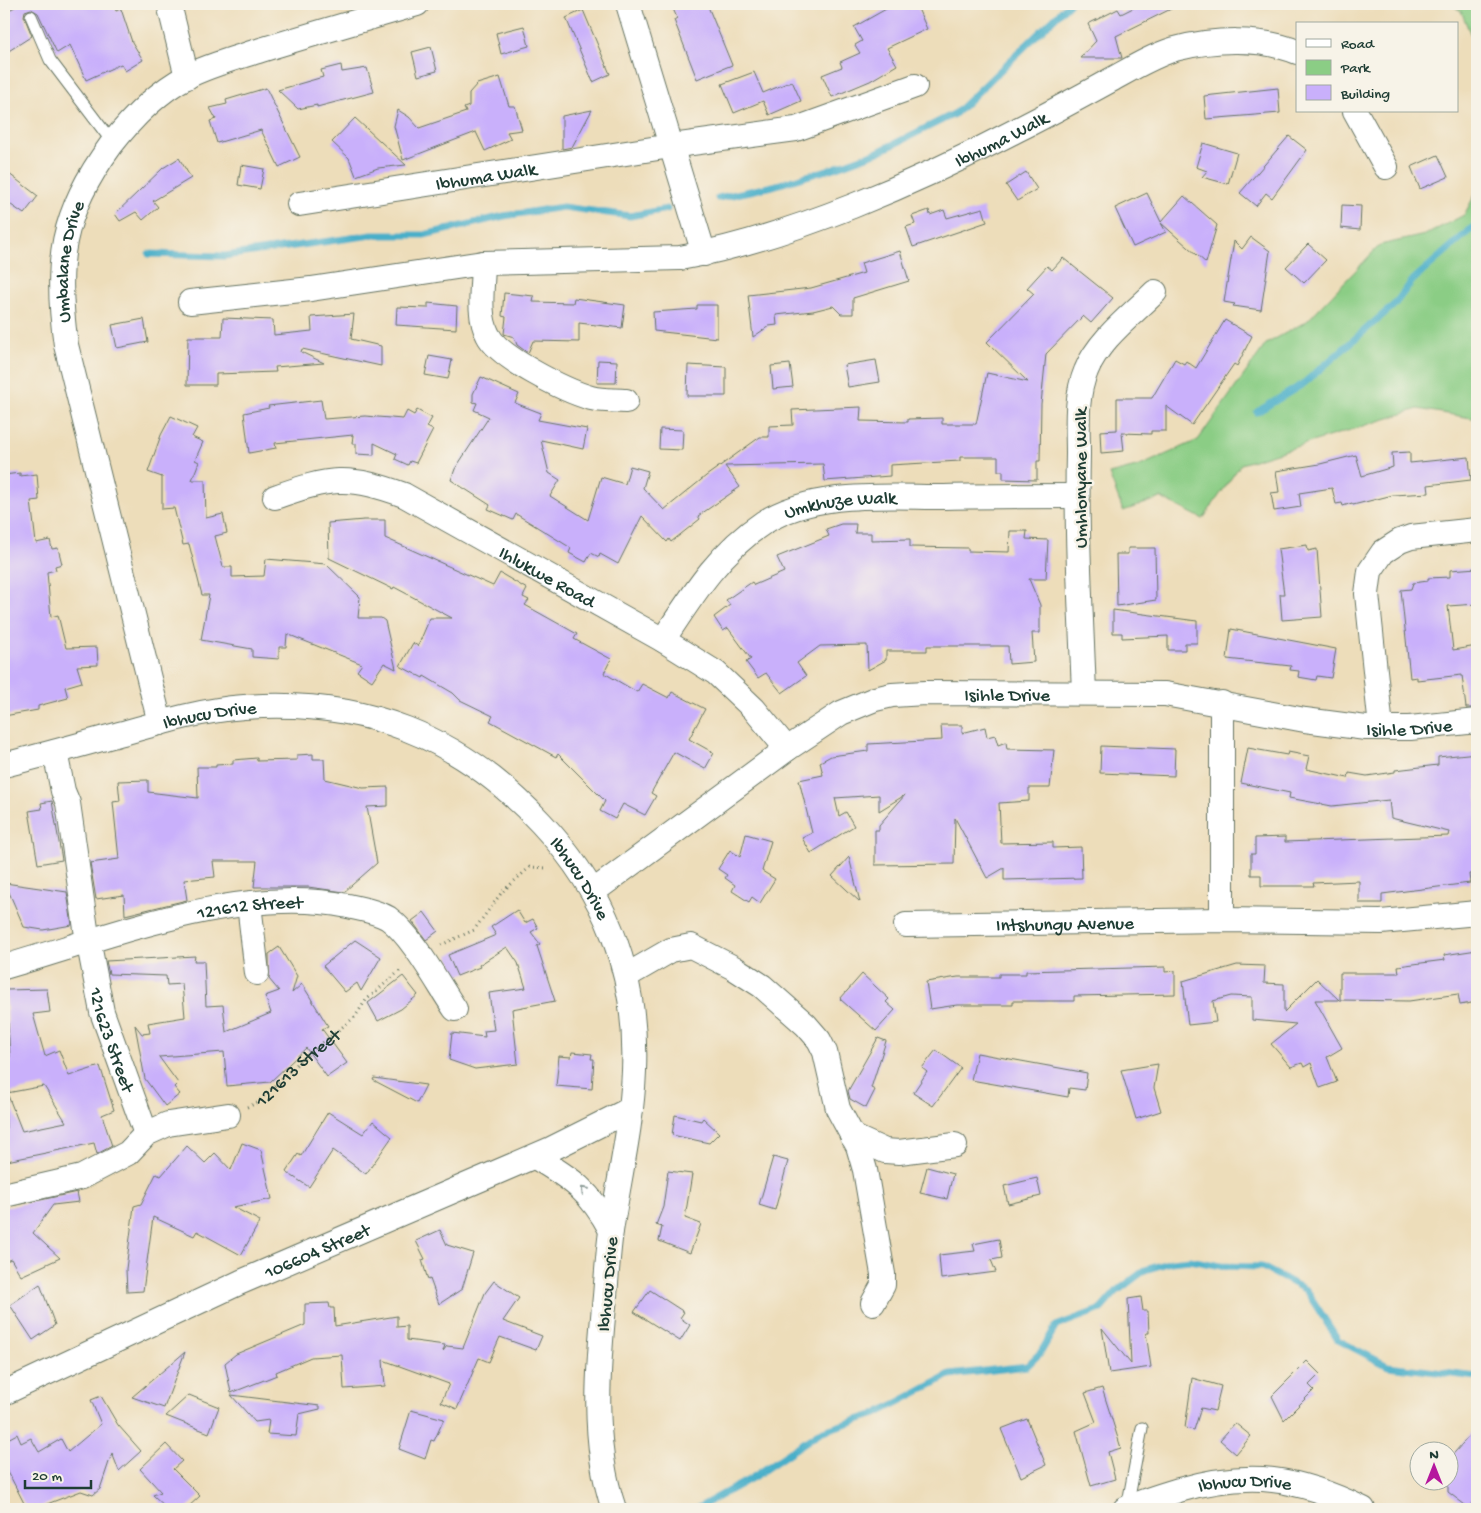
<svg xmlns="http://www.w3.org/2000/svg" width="1481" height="1513" viewBox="0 0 1481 1513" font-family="'Gochi Hand',sans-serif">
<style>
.green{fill:#8bcd85;stroke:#55855c}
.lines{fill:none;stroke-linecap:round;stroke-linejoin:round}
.stream{stroke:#4aafc9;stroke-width:7}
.building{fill:#c9b0fb;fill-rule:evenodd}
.lane-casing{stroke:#677563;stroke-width:13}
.street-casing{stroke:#677563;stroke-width:26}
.path{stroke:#677563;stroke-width:3;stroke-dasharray:1 4;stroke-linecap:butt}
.lane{stroke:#fff;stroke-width:11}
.street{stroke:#fff;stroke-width:24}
.oneway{stroke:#8f9e9a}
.labels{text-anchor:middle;stroke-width:5;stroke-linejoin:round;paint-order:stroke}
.street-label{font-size:19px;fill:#1f3d34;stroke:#f7f3e8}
</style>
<rect width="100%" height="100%" fill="#f7f3e8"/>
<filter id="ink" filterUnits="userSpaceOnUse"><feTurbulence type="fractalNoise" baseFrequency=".02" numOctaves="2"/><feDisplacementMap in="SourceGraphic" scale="10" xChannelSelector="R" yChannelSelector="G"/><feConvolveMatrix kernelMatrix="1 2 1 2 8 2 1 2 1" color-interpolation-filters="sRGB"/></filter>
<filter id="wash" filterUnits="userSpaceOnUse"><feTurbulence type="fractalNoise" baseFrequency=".0096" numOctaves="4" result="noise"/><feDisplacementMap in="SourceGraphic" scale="20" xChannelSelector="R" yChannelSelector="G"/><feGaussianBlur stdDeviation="1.12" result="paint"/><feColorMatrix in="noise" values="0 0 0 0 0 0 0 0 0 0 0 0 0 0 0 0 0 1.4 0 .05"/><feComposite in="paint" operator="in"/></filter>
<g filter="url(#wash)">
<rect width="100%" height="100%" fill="#edddba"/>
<!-- green -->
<g class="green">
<path d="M1450 4H1477V50L1461 11Z"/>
<path d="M1477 191V419L1418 409 1241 464 1203 519 1161 498 1123 511 1109 474 1140 466 1198 440 1266 344 1307 321 1380 245 1425 235 1464 215Z"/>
</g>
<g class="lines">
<!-- stream -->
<g class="stream">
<path d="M718 198 773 186 834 168 878 152 956 113 1069 4"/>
<path d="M149 254 224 256 372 235H424L504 216 563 207 630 216 667 209"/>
<path d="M1257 412 1303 384 1394 305 1413 280 1477 224"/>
<path d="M696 1509 752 1478 820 1432 876 1414 950 1375 1027 1366 1041 1352 1056 1326 1101 1309 1116 1292 1145 1270 1171 1262 1190 1260 1221 1266 1262 1267 1306 1290 1338 1340 1388 1366 1477 1377"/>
</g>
</g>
<g id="blocks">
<!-- building -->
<g class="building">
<path d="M20 4H114L116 11 121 9 132 42 143 60 125 71 121 64 86 80 70 45 57 53 38 13 31 9 25 11 24 16 32 36 4 54V13Z"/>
<path d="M671 4H707L732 65 697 79 674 20 677 18Z"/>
<path d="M895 4H916L927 29 887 48 897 65 870 81 832 97 822 75 842 67 840 62 860 53 855 45 862 41 854 27Z"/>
<path d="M1141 4H1181L1116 36 1122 58H1080L1096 41 1088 24 1118 9 1121 14Z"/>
<path d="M583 10 610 74 593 82 566 18Z"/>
<path d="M524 26 529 46 501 54 496 33Z"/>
<path d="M431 47 437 71 418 76 412 52Z"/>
<path d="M341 65 342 72 367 68 374 92 317 107V105L298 109 278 90 323 77 321 70Z"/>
<path d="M754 72 763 93 792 81 801 101 769 115 763 101 734 113 722 84Z"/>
<path d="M500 77 509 106H515L522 130 507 132 511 139 485 151 476 132 403 160 394 126 398 110 409 117 419 128 466 112 464 108 469 106V93L477 84Z"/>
<path d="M266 88 300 157 279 167 261 130 217 143 210 121 216 119 210 108 227 104 226 100Z"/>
<path d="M1278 88 1280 113 1206 119 1204 96Z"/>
<path d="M592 110 572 147 562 149V116Z"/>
<path d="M355 118 406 165 378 168 356 176 349 158 332 142Z"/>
<path d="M1289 136 1307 150 1272 198 1266 193 1256 206 1240 193Z"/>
<path d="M1203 143 1237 153 1228 184 1202 177 1207 171 1196 167Z"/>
<path d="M1438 155 1448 177 1420 189 1411 167Z"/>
<path d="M179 158 191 178 153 201 158 207 143 220 136 212 120 221 115 214 163 168Z"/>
<path d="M241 165 264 169 260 189 238 185Z"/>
<path d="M4 170 38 196 24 214 4 200Z"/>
<path d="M1026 172 1037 189 1017 201 1006 185Z"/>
<path d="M1147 193 1161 222 1184 196 1217 225 1206 263 1161 223 1166 232 1133 247 1115 208Z"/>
<path d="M1342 205 1361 206 1360 230 1341 228Z"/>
<path d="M983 208 987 222 913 247 906 227 915 224 912 216 929 210 930 215 944 210 947 218Z"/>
<path d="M1251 237 1270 251 1261 310 1233 306 1235 304 1224 302 1234 241 1242 249Z"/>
<path d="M1308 244 1326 260 1304 283 1286 267Z"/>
<path d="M900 251 909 281 853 298V314H841L833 306 813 311 776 315 777 325 769 326 753 337 748 295 811 288 864 273 861 263Z"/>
<path d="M1063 258 1113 298 1091 323 1083 316 1046 354 1041 404 1040 461H1037V480L1003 479V471H998V457H960V461L890 465V476L825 481 823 464 725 466 740 487 698 516 700 519 671 542 669 539 667 542 642 516 618 564 600 554 599 557 591 553 586 562 569 553 571 548 516 514 513 520 488 509 490 505 451 480 455 469 489 417 474 410 477 403 473 402V394L481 377 519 394 515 403 541 413 538 420 587 429 583 449 541 440 549 473 560 480 550 496 588 520 601 477 625 484 630 466 648 471 643 488 664 510 706 476 760 437H769V426L793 425 792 410 861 407 860 421 908 422V419L942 418V424H976L987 373 1028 382 987 342 1034 294 1027 288 1047 266 1052 270Z"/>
<path d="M504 293 534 296 533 302 573 303 574 298 625 305 622 328 579 323V342L533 341 528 353 517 345 514 337 504 334 506 317 502 316Z"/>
<path d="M428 303 457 306 456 329 396 325 397 307 428 308Z"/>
<path d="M697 305H717V338L654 331 653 312 697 309Z"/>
<path d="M354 314 351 339 381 346V366L302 349 301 352 324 363 275 367 276 372 216 374V385H187L188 337H222L223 318 273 320 274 335 312 331 311 317Z"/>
<path d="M144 319 148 342 117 348 112 325Z"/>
<path d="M1225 320 1252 336 1237 366 1234 364 1192 425 1166 406V431H1151V434L1122 433 1124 451 1101 453 1100 431 1117 430V398H1152L1175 359 1184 364 1186 361 1196 368Z"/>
<path d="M429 356 452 360 448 379 425 375Z"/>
<path d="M598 360 617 361 616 383H597Z"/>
<path d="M876 360 880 382 848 387 844 365Z"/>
<path d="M790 364 793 387 773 389 771 366Z"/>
<path d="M688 365 726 367V396H687Z"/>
<path d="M321 400 324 419 365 416 403 419 407 411 414 415 417 410 432 418 427 427 433 430 416 463 410 461 408 465 395 459 397 454 374 443V455L356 454V444H352L353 435 275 443 276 448 249 453 244 413 269 408 268 406Z"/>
<path d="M171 416 197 428 192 437 203 442 195 460 199 462 192 480H205L206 518 223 514 227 533 215 536 223 567H232V577L264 576 266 559 326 564 360 597 358 618H381L385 621 396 669 384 663 372 681 357 671 362 664 287 634 286 647H279V659L252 657V649L201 640 209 595H202L189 544 183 545 174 508 162 509V477L148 472 161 435Z"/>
<path d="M660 429 683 430 682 450 659 449Z"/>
<path d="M1410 452V463L1469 457 1471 480 1428 485 1429 493 1393 495 1353 505 1352 503 1343 506 1342 503 1336 504 1332 488 1299 493 1301 507 1274 511 1271 493 1279 492 1276 471 1320 464 1356 455 1362 476 1393 467 1392 453Z"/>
<path d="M20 473V476L37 474 39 500 31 501 36 543 50 540 52 549 58 548 62 564 55 566 56 570 47 572 51 617 58 615 66 648 97 647 98 665 77 666 82 682 65 687 68 698 38 706V710L4 716V475Z"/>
<path d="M364 520H385V538L493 586 500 573 527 589 523 597 529 600 525 605 577 634 574 639 611 659 604 673 637 692 642 684 669 698 672 692 705 709 689 739 714 753 705 769 674 752 651 793 656 796 645 815 623 804 615 819 600 811 605 801 558 754 556 757 490 721 493 716 460 700 453 693 424 676 423 678 400 666 413 643 418 646 430 618H452L394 587 393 589 329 558 328 523Z"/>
<path d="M841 524H856L855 533H871V540L910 539V547L968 548V551L1009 552 1010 531H1027L1026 539 1048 540 1046 579H1029L1040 605V633H1032L1034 662 1009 664 1008 646H927V651H886V660L868 670 867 645 820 646 797 663 806 676 782 693 766 673 758 678 746 662 751 659 728 628 723 631 714 617 730 605 726 600 752 582 754 585 784 572 777 557 829 536 826 529Z"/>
<path d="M1307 545 1308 551 1317 549 1322 617 1282 620 1280 594H1284L1278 549Z"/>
<path d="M1128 548H1155L1156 600 1117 606 1116 554H1128Z"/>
<path d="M1477 568V604L1448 606 1453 650 1477 646V708H1466L1462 675 1417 680V677L1410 678 1401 590 1411 589 1413 583 1428 581V578L1450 577V570Z"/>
<path d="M1113 610 1197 621V643H1185V650H1168V636L1122 638V633H1113Z"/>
<path d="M1231 629 1336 649 1331 678 1317 676 1316 680 1298 677 1299 671 1290 670 1291 666 1227 659Z"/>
<path d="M941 725H962V733L985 727 987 737 995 735 998 745 1006 742 1007 749 1054 750 1050 788H1029V801L999 803 1001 843 1053 842V848L1081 847 1082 878 1004 880V868L987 878 955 818 954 864 875 865V830H879V825L905 795 879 811V795L835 798 839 816 846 812 854 826 811 853 802 838 812 833 799 780 823 775 820 762 831 756 868 751V744L942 740Z"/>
<path d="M1101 746 1175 749 1174 776 1100 773Z"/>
<path d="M1248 748 1287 755 1288 752 1309 756 1306 769 1348 778 1349 773 1367 776 1395 772V770L1438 765V757L1477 753V873L1469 874 1470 883 1382 894V903H1359V881L1313 883 1314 886H1261V875H1251V854H1255V838L1285 837V842L1448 836 1449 832 1391 818 1389 800 1332 806 1289 798 1290 793 1241 783Z"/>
<path d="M313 754V759H324L325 779 363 788 388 787V806L367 807 377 863 344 892 308 887H254L257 861H213L215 877 184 880 187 900 125 915 124 895 96 899 90 863 119 859 113 802 120 801 118 781 148 780V792L198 798 197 767H216V765L233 764V760L257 758V761L297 760V755Z"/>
<path d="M52 801 62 860 38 864 29 811 42 809 41 803Z"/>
<path d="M746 834 771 841 762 871 775 879 760 903 752 897 749 902 732 891 735 885 725 878 727 875 718 869 730 850 740 857Z"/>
<path d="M849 857 860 902 832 876Z"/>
<path d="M5 883 67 892 72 925 43 930 24 927Z"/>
<path d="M517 910 525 923 533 919 538 928 531 932 540 944 537 946 555 1001 512 1009 518 1064 475 1069 449 1060 452 1033 485 1037 484 1031 494 1030 489 993 526 988 518 963 507 947 479 965 480 967 457 976 448 955 496 935 491 927Z"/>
<path d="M424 912 438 931 426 940 412 921Z"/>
<path d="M355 940 381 957 361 991 357 983 345 992 323 966Z"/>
<path d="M279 947 297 976 292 993 302 984 328 1026 322 1029 347 1063 327 1077 306 1048 270 1082 227 1086 224 1052 159 1057 178 1083 174 1087 180 1094 165 1106 145 1079 135 1025 142 1034 150 1033 148 1023 185 1017 182 984 167 985 166 976 109 974 106 961 195 956 194 961H204L206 1006 223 1005 226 1032 271 1013 265 996 279 991 269 979V954Z"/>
<path d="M1477 950V1002L1460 1005 1458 994 1409 1001 1340 1000V973H1399L1398 966 1445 960 1444 955Z"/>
<path d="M1237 965 1265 966 1264 983 1284 984V1012L1317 979 1339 1000H1315L1342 1048 1327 1057 1337 1082 1320 1088 1311 1063 1304 1067 1302 1063 1291 1067 1271 1044 1296 1024 1252 1020V997L1231 996 1213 1001 1216 1022 1188 1025 1183 981Z"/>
<path d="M1165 967V972L1175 971V994L1074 996V1001H1013V1005H957L930 1009 926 982 958 977H999V974H1026V971Z"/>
<path d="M862 974 889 999 886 1002 895 1010 876 1031 840 999Z"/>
<path d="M403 976 418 995 401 1009 378 1021 368 1003Z"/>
<path d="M47 989 50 1012 33 1014 45 1056 59 1050 69 1076 100 1066 114 1110 102 1115 112 1146 97 1154 94 1143 7 1161 4 1058 10 1057 6 990ZM44 1086 66 1122 22 1131 7 1093Z"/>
<path d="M878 1038 886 1041 871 1088 875 1090 866 1108 850 1099 848 1091Z"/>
<path d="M936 1050 961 1068 933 1106 913 1093 927 1072 922 1068Z"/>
<path d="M572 1052 592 1054 591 1059H594L592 1089 556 1086 559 1056 571 1057Z"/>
<path d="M977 1053 1087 1073 1085 1090 1069 1088 1068 1097 971 1080Z"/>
<path d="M1158 1064 1154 1088 1161 1111 1136 1119 1121 1070Z"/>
<path d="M374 1078 426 1085 417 1103 373 1080Z"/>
<path d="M328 1112 363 1134 373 1121 392 1137 366 1174 333 1150 309 1187 286 1172 298 1154 301 1156Z"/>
<path d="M675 1115 701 1121 703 1118 719 1133 709 1143 672 1135Z"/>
<path d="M242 1143 261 1150 272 1199 233 1207 260 1221 241 1255 197 1231 194 1236 153 1217 143 1291 127 1292 126 1269 134 1206 141 1204 156 1174 161 1176 187 1146 205 1163 215 1153 231 1170Z"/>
<path d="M773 1157 788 1161 775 1210 759 1205Z"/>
<path d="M927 1167 953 1174 947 1199 920 1193Z"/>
<path d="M668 1171 692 1174 685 1218 701 1224 690 1253 659 1241 662 1227 656 1225 663 1207Z"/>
<path d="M1037 1178 1041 1196 1008 1204 1004 1186Z"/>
<path d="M77 1192 79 1202 53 1205 33 1233 60 1258 21 1276 11 1259 4 1262V1208Z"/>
<path d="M440 1230 447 1245 473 1253 462 1289 439 1304 430 1279 428 1280 422 1260 425 1259 416 1241Z"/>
<path d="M999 1239 1002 1258 991 1260 996 1272 941 1279 939 1255 975 1251 973 1244Z"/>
<path d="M494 1281 519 1298 503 1321 542 1336 536 1350 500 1337 489 1362 479 1358 457 1409 441 1402 449 1384 383 1360 385 1386 344 1389 342 1355 311 1357 276 1372 277 1375 231 1393 225 1363 236 1354 305 1325V1304L329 1303 330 1308H334L335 1326 397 1316V1327L407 1326V1340L445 1345 443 1351 447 1346 463 1348 485 1293Z"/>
<path d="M40 1284 55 1325 33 1340 10 1305Z"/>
<path d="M650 1290 684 1312 680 1318 690 1325 680 1341 634 1312Z"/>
<path d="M1141 1297 1143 1311H1148L1149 1333H1146L1151 1367 1109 1373 1102 1328 1131 1364 1128 1299Z"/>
<path d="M185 1352 164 1408 132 1397Z"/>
<path d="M1307 1361 1320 1374 1309 1385 1314 1390 1284 1420 1272 1396Z"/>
<path d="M1192 1378 1221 1386 1215 1411 1201 1408 1194 1430 1185 1428Z"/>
<path d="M1102 1388 1121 1448 1108 1452 1115 1479 1091 1486 1076 1431 1096 1422 1085 1393Z"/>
<path d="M189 1395 219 1407 209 1433 166 1416Z"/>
<path d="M231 1395 320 1406V1409L299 1414 296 1436 267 1434 269 1420 255 1422Z"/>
<path d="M101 1396 118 1425 141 1451 119 1471 112 1453 100 1489 93 1495 81 1491 34 1509H27L4 1464V1441L17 1434 21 1443 31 1438 39 1452 61 1439 68 1452 101 1424 91 1400Z"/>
<path d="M411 1410 444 1419 434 1441 431 1440 425 1459 399 1449Z"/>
<path d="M1027 1419 1046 1465 1021 1477 1001 1429Z"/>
<path d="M1235 1423 1251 1436 1236 1454 1220 1440Z"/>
<path d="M1477 1427V1497L1469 1508 1448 1492V1460Z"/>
<path d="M166 1444 182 1461 173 1469 200 1496 186 1509H168L153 1495 161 1492 140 1469Z"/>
</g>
</g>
</g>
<g filter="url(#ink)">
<use href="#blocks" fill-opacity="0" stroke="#677563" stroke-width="1"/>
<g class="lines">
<!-- lane casing -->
<g class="lane-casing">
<g id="lane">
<path d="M31 16 50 60 113 143"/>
<path d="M1127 1508 1142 1428"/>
</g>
</g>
<!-- street casing -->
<g class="street-casing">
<g id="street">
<path d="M169 4 187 77"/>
<path d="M628 4 704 254"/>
<path d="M1355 111 1386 167"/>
<path id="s2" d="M299 204 671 146 796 129 915 86"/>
<path d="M483 263C483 285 477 315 488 335 499 358 566 391 591 398 602 401 614 400 626 401"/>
<path id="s3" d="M190 302 311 289 483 263 680 258C790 238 918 182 1017 130 1049 114 1080 97 1111 80 1131 69 1152 56 1175 49 1214 39 1260 37 1297 52"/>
<path id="s4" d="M275 497C329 478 349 474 404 495L663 640 716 673 754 709 787 749"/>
<path id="s5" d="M663 640C692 596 718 553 763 523 815 490 886 497 944 497 988 496 1033 496 1077 496"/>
<path d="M1084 693C1081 613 1076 533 1078 454 1078 427 1075 397 1086 371 1098 340 1132 315 1155 292"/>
<path d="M1222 703V920"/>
<path id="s6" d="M160 723 66 345C54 263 61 213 111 145 132 118 156 93 186 77 209 65 236 58 261 50 313 34 365 19 417 4"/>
<path d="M1381 728 1367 594 1370 571 1383 552 1400 541 1411 537 1477 530"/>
<path id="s7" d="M55 752 63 791 68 803 86 929 102 1012 146 1134"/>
<path id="s8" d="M4 765C44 755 83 744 123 733 162 722 203 710 244 707 363 698 460 736 541 823 607 893 638 974 634 1071 632 1123 620 1174 612 1225 608 1249 607 1273 605 1296 598 1366 591 1442 614 1509"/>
<path id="s9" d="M594 891 787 749 841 713 875 699 892 695 925 693 1165 694 1305 720 1366 728H1410L1477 721"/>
<path d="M249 904 257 973"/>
<path id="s10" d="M906 925 1222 920 1381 922 1477 913"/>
<path id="s11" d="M4 967C109 937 238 884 348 906 361 909 376 911 388 918 412 935 438 984 455 1009"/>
<path d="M626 976 671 950 691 946 734 968 762 986 806 1025 819 1040 825 1052 838 1109 858 1146 865 1170 883 1274V1285L873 1303"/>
<path d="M852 1136 885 1151 899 1152 955 1145"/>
<path d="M535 1157C572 1179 590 1191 611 1230"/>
<path d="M4 1195 82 1177 128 1153 146 1134 168 1124 228 1115"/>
<path id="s12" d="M4 1393 241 1282 551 1149 631 1109"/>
<path id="s13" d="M1125 1509C1142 1501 1160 1496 1179 1490 1250 1470 1297 1477 1363 1509"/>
</g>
</g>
<!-- path -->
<g class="path">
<path d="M441 945 474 930 502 892 530 867 547 868"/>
<path id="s1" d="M247 1107 257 1103 301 1060 355 1017 366 1000 402 969"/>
</g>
<!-- lane -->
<use href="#lane" class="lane"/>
<!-- street -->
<use href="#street" class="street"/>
</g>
<!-- one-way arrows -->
<defs><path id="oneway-chevron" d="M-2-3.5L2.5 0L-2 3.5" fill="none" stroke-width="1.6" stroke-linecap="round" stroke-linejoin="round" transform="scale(1.25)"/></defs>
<use class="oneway" href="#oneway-chevron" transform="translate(584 1190) rotate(-133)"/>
</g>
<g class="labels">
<!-- street labels -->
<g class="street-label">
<text dy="7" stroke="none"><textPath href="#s3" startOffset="836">Ibhuma Walk</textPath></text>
<text dy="7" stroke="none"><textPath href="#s2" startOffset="189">Ibhuma Walk</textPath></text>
<text dy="7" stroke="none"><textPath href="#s6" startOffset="474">Umbalane Drive</textPath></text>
<text transform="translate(1079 478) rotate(-90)" y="7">Umhlonyane Walk</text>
<text dy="7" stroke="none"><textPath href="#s5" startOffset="236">Umkhuze Walk</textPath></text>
<text dy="7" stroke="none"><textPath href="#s4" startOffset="298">Ihlukwe Road</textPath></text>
<text dy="7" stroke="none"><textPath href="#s9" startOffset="474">Isihle Drive</textPath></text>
<text dy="7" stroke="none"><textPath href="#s8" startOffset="212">Ibhucu Drive</textPath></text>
<text dy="7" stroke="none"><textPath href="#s9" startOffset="879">Isihle Drive</textPath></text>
<text dy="7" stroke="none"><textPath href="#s8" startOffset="646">Ibhucu Drive</textPath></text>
<text dy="7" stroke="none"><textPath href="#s11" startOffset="254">121612 Street</textPath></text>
<text dy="7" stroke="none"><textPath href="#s10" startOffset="159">Intshungu Avenue</textPath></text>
<text dy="7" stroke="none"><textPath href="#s7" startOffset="294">121623 Street</textPath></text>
<text dy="7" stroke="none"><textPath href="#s1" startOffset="65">121613 Street</textPath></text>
<text dy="7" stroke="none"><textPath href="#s12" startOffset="344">106604 Street</textPath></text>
<text transform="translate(606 1284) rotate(-85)" y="7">Ibhucu Drive</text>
<text dy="7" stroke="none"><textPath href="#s13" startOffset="124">Ibhucu Drive</textPath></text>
</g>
</g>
<!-- margin -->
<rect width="1481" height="1513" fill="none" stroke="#f7f3e8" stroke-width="20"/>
<!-- legend -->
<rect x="1296" y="22" width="162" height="90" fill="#f7f3e8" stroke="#a1aaa0"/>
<rect x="1306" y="39" width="25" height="8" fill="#ffffff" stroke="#a1aaa0"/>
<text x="1341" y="48" font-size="15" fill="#1f3d34">Road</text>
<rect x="1306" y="60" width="25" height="15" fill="#8bcd85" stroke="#a1aaa0"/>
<text x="1341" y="72" font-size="15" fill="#1f3d34">Park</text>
<rect x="1306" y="85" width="25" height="15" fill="#c9b0fb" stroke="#a1aaa0"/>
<text x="1341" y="98" font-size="15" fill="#1f3d34">Building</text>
<!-- north arrow -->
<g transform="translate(1434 1466)"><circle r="24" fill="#f7f3e8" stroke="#a1aaa0"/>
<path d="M0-4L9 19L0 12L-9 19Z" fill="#b5179e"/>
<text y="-8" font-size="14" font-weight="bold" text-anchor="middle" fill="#1f3d34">N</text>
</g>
<!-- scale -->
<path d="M25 1480v8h66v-8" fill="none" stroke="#1f3d34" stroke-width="2.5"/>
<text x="32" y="1480" font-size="15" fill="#1f3d34" stroke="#f7f3e8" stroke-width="4" paint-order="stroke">20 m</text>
</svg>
